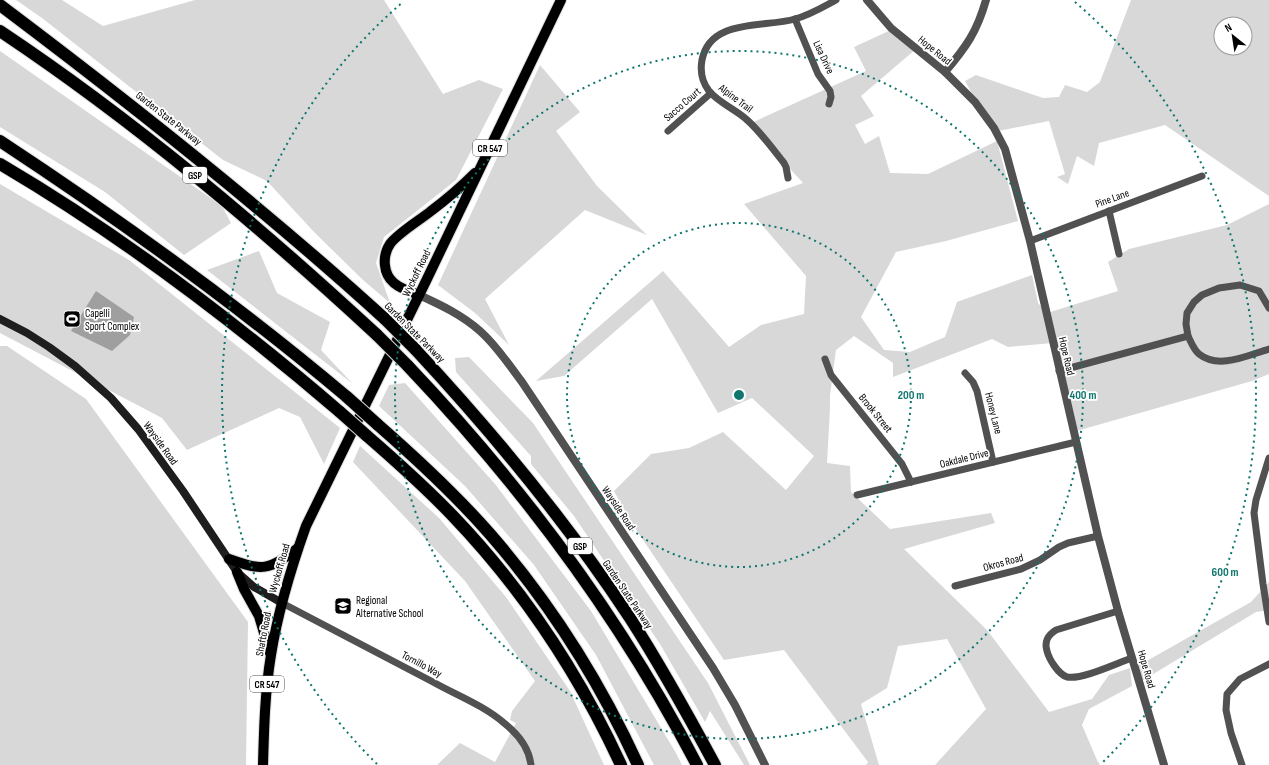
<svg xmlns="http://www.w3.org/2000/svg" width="1269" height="765" viewBox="0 0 1269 765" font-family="'Sofia Sans Condensed',sans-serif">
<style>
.green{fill:#d8d8d8;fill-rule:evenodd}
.water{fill:#9f9f9f}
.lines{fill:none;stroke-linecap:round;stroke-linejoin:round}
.primary-casing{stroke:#dbdbdb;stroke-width:12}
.motorway-casing{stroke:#dbdbdb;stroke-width:14}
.minor{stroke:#515151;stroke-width:7}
.tertiary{stroke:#515151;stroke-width:8}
.secondary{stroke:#1e1e1e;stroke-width:8}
.primary{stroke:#000;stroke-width:10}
.motorway{stroke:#000;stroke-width:12}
.motorway-bridge-casing{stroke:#dbdbdb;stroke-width:14;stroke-linecap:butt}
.motorway-bridge{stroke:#000;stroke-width:12}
.ring{fill:none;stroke:#0f766e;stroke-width:2;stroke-dasharray:2 4}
.labels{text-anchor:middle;stroke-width:3.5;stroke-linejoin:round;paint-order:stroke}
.shield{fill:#fff;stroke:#4c4c4c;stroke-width:1}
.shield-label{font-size:10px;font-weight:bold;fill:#000}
.street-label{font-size:11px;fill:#000;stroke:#fff}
.poi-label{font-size:11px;fill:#000;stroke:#fff;text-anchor:start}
.centre{fill:#0f766e;stroke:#fff;stroke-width:2}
.ring-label{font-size:12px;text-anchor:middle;font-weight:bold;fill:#0f766e;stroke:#fff;stroke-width:3.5;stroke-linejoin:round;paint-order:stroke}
</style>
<rect width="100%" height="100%" fill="#fff"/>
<!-- green -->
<g class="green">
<path d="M16 0H62L103 26 195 0H384L443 94 479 80 503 89 456 180 384 237 376 263 390 303 363 280 314 232 267 181 223 160 42 18Z"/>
<path d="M1131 0H1269V196L1165 125 1099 143 1094 166 1077 156 1068 184 1057 177 1065 174 1049 121 993 132 965 81 976 75 1043 98 1059 97 1065 85 1087 92 1100 82ZM1221 24H1245V48H1221Z"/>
<path d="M893 29 916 49 861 96 874 116 855 125 865 144 879 136 890 173 928 174 997 141 1018 221 946 241 896 252 861 317 884 350 910 352 945 337 957 302 1032 275 1038 303 1047 313 1118 291 1108 262 1129 249 1227 225 1269 204V374L1252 381 1073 432 1053 343 1008 347 992 339 893 377V363L854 336 836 350 830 395V408L827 463 850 466 851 492 890 529 991 513 995 523 904 549 987 630 1049 712 1092 699 1109 675 1130 668 1132 686 1089 709 1082 725 1097 760 1100 765H935L986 709 947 639 898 646 887 688 861 704 879 765H866L868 762 784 650 724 660 633 525 614 491 651 454 689 448 723 432 786 490 814 456 752 398 718 413 652 299 564 376 536 381 663 271 729 347 761 325 804 314 806 276 744 204 803 183 749 124 866 71 854 47Z"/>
<path d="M0 51 222 206 231 223 184 255 105 192 0 127Z"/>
<path d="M540 65 580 112 556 131 597 186 647 235 585 210 485 299 509 345 475 313 438 285Z"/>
<path d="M0 184 129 260 340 428 324 464 300 417 279 408 187 450 162 418 0 333Z"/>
<path d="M259 251 277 293 330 322 321 350 353 384 207 270Z"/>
<path d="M0 346H7L86 399 248 622 246 765H0Z"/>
<path d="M469 357 533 423 708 683 750 765H744L710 711 705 722 660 644 574 516 531 464V456L456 372 455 358Z"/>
<path d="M405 383 495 484 591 611 676 753 682 765H654L596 655 534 565 465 486 379 406 389 385Z"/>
<path d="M360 446 439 518 506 597 570 691 604 765H437L460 743 495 762 516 723 510 720 512 711 535 681 465 581 353 462Z"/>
<path d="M1269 582V610L1256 612 1140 682 1136 667 1251 602Z"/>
</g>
<!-- water -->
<path class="water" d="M96 291 134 317 130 335 112 351 71 331Z"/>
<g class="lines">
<!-- primary casing -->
<g class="primary-casing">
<g id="primary">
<path d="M419 295C411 292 401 289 394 283 383 274 382 256 390 244 398 233 420 220 431 211 447 199 461 187 475 173"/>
<path d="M229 559C263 571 268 571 298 548"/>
<path d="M237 572 244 589 259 616 270 653"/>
<path d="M263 765C264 728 265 691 271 655 278 611 291 568 306 526L426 281 561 0"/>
</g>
</g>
<!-- motorway casing -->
<g class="motorway-casing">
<g id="motorway">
<path d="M0 5C133 105 262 207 385 319"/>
<path d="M0 31C135 121 258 225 377 335"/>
<path d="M0 141C120 220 237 304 347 397"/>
<path d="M0 164C121 235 234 321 340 412"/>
<path d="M415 349C493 433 567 522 630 618 661 666 688 715 715 765"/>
<path d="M407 365C522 486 620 617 697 765"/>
<path d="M377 424C417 459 455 494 490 534 550 603 600 682 638 765"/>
<path d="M366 435C396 461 425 487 452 515 522 588 579 674 621 765"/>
</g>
</g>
<!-- minor -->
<g class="minor">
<path d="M795 19 818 74 830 91 831 97 829 104"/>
<path d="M668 131 711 93"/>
<path d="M788 178 786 167 784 163C772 148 760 131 746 119 735 109 719 103 709 91 702 82 700 71 702 60 710 18 764 28 795 19 810 15 823 7 836 0"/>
<path d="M1109 211 1119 254"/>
<path d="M1030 241 1202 176"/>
<path d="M1188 336C1191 342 1194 350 1199 354 1219 370 1248 355 1269 349"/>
<path d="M825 359 831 375 902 464 911 482"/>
<path d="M1059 371 1188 336 1186 324 1187 313 1194 302 1202 295 1219 288 1240 285 1259 291 1269 308"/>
<path d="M965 373 973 382 977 391 993 462"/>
<path d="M1269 458 1256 500 1254 513 1263 584 1269 622"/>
<path d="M857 495 1076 442"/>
<path d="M955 586 1021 569 1040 560 1059 547 1068 543 1098 536"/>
<path d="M282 603C332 629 382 655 433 682 456 695 483 705 504 723 518 734 529 747 531 765"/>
<path d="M1118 611 1056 630C1048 635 1044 641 1047 651 1049 659 1058 674 1067 677 1082 680 1117 663 1132 658"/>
<path d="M1242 765 1231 733 1226 710 1227 694 1240 679 1269 664"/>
</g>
<!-- tertiary -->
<g class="tertiary">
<path d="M867 0 891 28 945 72 975 102 994 128 1005 149 1030 241 1098 536 1118 611 1164 765"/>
<path d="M945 72C966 47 977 32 986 0"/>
<path d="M419 295C441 305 462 315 480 331 497 346 509 365 522 382L713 668 735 705 765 765"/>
</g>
<!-- secondary -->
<path class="secondary" d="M0 319 27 333 49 347 75 366 111 398 138 429 183 491 237 572 254 587 282 603"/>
<!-- primary -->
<use href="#primary" class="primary"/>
<!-- motorway -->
<use href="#motorway" class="motorway"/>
<!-- motorway-bridge casing -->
<g class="motorway-bridge-casing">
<g id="motorway-bridge">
<path d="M385 319 415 349"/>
<path d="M377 335 407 365"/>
<path d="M347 397 377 424"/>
<path d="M340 412 366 435"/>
</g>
</g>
<!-- motorway-bridge -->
<use href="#motorway-bridge" class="motorway-bridge"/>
</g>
<!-- distance rings -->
<g class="ring">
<circle cx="739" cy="395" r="172"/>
<circle cx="739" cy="395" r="344"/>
<path d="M377 764A517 517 0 0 1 403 2M1075 2A517 517 0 0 1 1101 764"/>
</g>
<!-- icons -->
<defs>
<g id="stadium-square" transform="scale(0.9)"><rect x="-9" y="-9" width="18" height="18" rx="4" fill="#000" stroke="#fff"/><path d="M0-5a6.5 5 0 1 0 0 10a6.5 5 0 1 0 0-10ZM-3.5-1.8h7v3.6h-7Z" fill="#fff"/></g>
<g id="school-square" transform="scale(0.9)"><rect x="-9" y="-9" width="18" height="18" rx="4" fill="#000" stroke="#fff"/><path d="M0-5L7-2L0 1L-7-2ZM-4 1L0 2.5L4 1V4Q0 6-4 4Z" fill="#fff"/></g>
</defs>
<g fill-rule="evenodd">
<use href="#stadium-square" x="72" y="319"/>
<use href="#school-square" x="343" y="606"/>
</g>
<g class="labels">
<!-- shield labels -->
<g class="shield">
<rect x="473" y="140" width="34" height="16" rx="3"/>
<rect x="183" y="167" width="24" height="16" rx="3"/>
<rect x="568" y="538" width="24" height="16" rx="3"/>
<rect x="250" y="676" width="34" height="16" rx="3"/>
</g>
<g class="shield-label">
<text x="490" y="152">CR 547</text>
<text x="195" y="179">GSP</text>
<text x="580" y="550">GSP</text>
<text x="267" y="688">CR 547</text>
</g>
<!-- street labels -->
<g class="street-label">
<text transform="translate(935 50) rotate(39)" y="4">Hope Road</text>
<text transform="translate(824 57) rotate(65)" y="4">Lisa Drive</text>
<text transform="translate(736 98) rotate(37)" y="4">Alpine Trail</text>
<text transform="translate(682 104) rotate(-41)" y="4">Sacco Court</text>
<text transform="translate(169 118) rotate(38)" y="4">Garden State Parkway</text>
<text transform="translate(1112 198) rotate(-20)" y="4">Pine Lane</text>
<text transform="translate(416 273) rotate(-64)" y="4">Wyckoff Road</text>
<text transform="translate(415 332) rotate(45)" y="4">Garden State Parkway</text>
<text transform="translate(1067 356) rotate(77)" y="4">Hope Road</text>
<text transform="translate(876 413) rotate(51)" y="4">Brook Street</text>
<text transform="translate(994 413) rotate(76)" y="4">Honey Lane</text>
<text transform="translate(161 443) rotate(54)" y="4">Wayside Road</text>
<text transform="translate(964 458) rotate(-14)" y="4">Oakdale Drive</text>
<text transform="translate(619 508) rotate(56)" y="4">Wayside Road</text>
<text transform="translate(1003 562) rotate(-15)" y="4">Okros Road</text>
<text transform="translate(279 568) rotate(-74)" y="4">Wyckoff Road</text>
<text transform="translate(628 594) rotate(56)" y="4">Garden State Parkway</text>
<text transform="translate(263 634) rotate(-79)" y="4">Shafto Road</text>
<text transform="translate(422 664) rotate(28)" y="4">Tornillo Way</text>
<text transform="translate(1147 669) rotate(74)" y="4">Hope Road</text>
</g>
<!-- poi labels -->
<g class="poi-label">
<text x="85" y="317">Capelli<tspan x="85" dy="13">Sport Complex</tspan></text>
<text x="356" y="604">Regional<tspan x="356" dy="13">Alternative School</tspan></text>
</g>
</g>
<circle cx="739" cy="395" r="6" class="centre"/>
<g class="ring-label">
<text x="911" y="399">200 m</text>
<text x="1083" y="399">400 m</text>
<text x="1225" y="576">600 m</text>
</g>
<!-- north arrow -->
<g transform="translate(1233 36) rotate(330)"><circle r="19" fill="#ffffff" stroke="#999999"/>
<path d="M0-3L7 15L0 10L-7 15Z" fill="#000000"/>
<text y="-6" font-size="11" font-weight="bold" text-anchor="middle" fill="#000000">N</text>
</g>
</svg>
